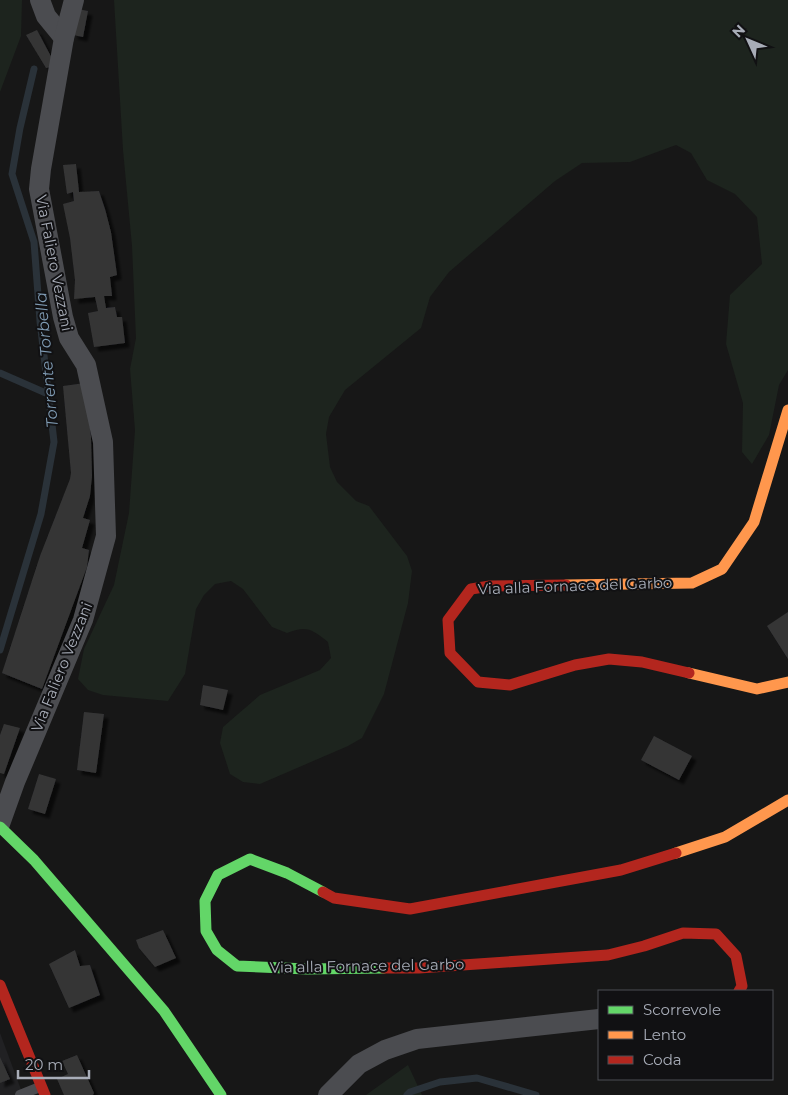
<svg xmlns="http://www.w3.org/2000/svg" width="788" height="1095" viewBox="0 0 788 1095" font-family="Montserrat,sans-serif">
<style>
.built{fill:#212123}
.green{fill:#1d241e}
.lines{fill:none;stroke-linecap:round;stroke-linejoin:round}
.stream{stroke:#2a3239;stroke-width:7}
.building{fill:#353536;filter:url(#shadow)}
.lane{stroke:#4b4c50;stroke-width:10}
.street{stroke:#4b4c50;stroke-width:20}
.fast{stroke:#63d668;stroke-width:11}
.slow{stroke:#ff974d;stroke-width:11}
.jam{stroke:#b3261e;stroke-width:11}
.labels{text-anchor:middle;stroke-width:4;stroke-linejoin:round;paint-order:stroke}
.street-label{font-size:15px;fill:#a8adb8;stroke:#111113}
.water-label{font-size:16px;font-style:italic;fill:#7f9bb3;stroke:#111113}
</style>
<defs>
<filter id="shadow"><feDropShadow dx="4.5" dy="4.5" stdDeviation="1" flood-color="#0009"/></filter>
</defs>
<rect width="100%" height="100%" fill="#171717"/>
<!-- built -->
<path class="built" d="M0 1033 23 1095H0Z"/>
<!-- green -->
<g class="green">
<path d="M0 0H22L21 36 0 92Z"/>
<path d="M114 0H788V370L779 385 769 435 752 464 742 452 743 403 726 344 730 295 762 264 757 217 735 194 707 180 691 153 676 145 630 162 582 163 555 181 449 272 430 297 421 328 345 390 329 417 326 434 330 467 337 482 356 501 369 506 407 556 412 571 408 603 384 694 362 738 348 746 260 784 243 782 230 774 220 743 223 727 260 695 320 670 331 658 328 642C312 629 307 625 287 633L272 627 243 589 231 581 215 584 204 595 196 609 185 674 168 701 103 695 88 690 78 679 84 649 114 585 129 513 135 430 130 369 136 338 132 246 123 150Z"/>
<path d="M408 1065 422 1095H366Z"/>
</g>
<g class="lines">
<!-- stream -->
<g class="stream">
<path d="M0 373 48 394"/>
<path d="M0 650 41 514 54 442 40 321 34 242 12 174 20 128 34 69"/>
<path d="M407 1095 410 1092 440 1082 477 1078 536 1095"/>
</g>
</g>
<!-- building -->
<g class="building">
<path d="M78 9 88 11 83 37 73 35Z"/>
<path d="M37 30 56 66 46 68 26 35Z"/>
<path d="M76 164 79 192 99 191 105 209 111 232 117 275 110 277 112 296H104L106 308 115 307 117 317H122L125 343 94 347 88 313 98 311 95 297 74 299 75 280 70 238 63 204 74 201 73 192 67 194 63 165Z"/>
<path d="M85 383 91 437 92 476 90 496 83 518 90 520 82 548 89 550 87 567 42 689 2 673 40 556 70 479 71 473 63 386Z"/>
<path d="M788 612V659L767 626Z"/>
<path d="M203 685 228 690 223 710 200 705Z"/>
<path d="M84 712 104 714 96 773 77 770Z"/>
<path d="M4 724 20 728 4 774 0 773V735Z"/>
<path d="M654 736 692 756 679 780 641 760Z"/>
<path d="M39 774 56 779 45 814 28 809Z"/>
<path d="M163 930 176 958 155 967 139 948 136 940Z"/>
<path d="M75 950 80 966 90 965 100 995 69 1008 49 964Z"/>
<path d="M77 1055 94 1093 93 1095H64L57 1079 68 1074 62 1061Z"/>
<path d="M0 1057 10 1079 0 1083Z"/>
</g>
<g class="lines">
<!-- lane -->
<path class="lane" d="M20 1095 40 1087"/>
<!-- street -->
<g class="street">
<path d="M40 0 46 16 64 38"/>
<path d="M0 824 15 782 83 620 106 536 103 442 86 365 69 338 63 317 39 189 41 169 64 38 74 0"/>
<path d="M328 1095 359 1064 385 1050 417 1039 599 1019"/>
</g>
<!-- fast -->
<g class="fast">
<path d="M0 827 34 860 164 1011 221 1095"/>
<path d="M323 892 287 873 250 859 218 875 205 901 206 931 217 950 237 966 307 969 384 968"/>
</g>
<!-- slow -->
<g class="slow">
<path d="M566 585 692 583 722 569 754 522 788 410"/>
<path d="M689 673 757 689 788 682"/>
<path d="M676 853 725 837 788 800"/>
</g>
<!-- jam -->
<g class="jam">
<path d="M566 585 490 586 471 589 448 620 450 653 478 682 510 685 575 665 609 659 642 662 689 673"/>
<path d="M323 892 334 898 410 909 621 870 676 853"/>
<path d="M384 968H419L608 955 644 946 683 933 716 934 736 956 742 986 739 991"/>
<path d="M0 985 45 1095"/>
</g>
</g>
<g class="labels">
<!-- street labels -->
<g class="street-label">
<text transform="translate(54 263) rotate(79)" y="5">Via Faliero Vezzani</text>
<text transform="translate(575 586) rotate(-2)" y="5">Via alla Fornace del Garbo</text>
<text transform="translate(62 667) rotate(-68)" y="5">Via Faliero Vezzani</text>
<text transform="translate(367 966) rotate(-1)" y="5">Via alla Fornace del Garbo</text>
</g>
<!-- water labels -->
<g class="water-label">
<text transform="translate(46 360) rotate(-95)" y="6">Torrente Torbella</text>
</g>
</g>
<!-- legend -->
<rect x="598" y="990" width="175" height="90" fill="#111113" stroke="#4d4f55"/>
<rect x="608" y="1006" width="25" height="8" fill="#63d668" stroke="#4d4f55"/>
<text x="643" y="1015" font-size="15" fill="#a8adb8">Scorrevole</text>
<rect x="608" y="1031" width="25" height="8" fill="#ff974d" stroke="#4d4f55"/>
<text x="643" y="1040" font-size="15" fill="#a8adb8">Lento</text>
<rect x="608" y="1056" width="25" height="8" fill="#b3261e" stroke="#4d4f55"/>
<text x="643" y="1065" font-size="15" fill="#a8adb8">Coda</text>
<!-- north arrow -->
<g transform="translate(748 40) rotate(314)" stroke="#111113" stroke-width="4" paint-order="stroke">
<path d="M0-4L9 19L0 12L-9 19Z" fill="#a8adb8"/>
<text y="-8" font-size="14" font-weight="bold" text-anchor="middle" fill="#a8adb8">N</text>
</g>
<!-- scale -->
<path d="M18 1070v8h71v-8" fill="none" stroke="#a8adb8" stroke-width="2.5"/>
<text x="25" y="1070" font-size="15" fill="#a8adb8" stroke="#111113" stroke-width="4" paint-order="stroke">20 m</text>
</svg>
